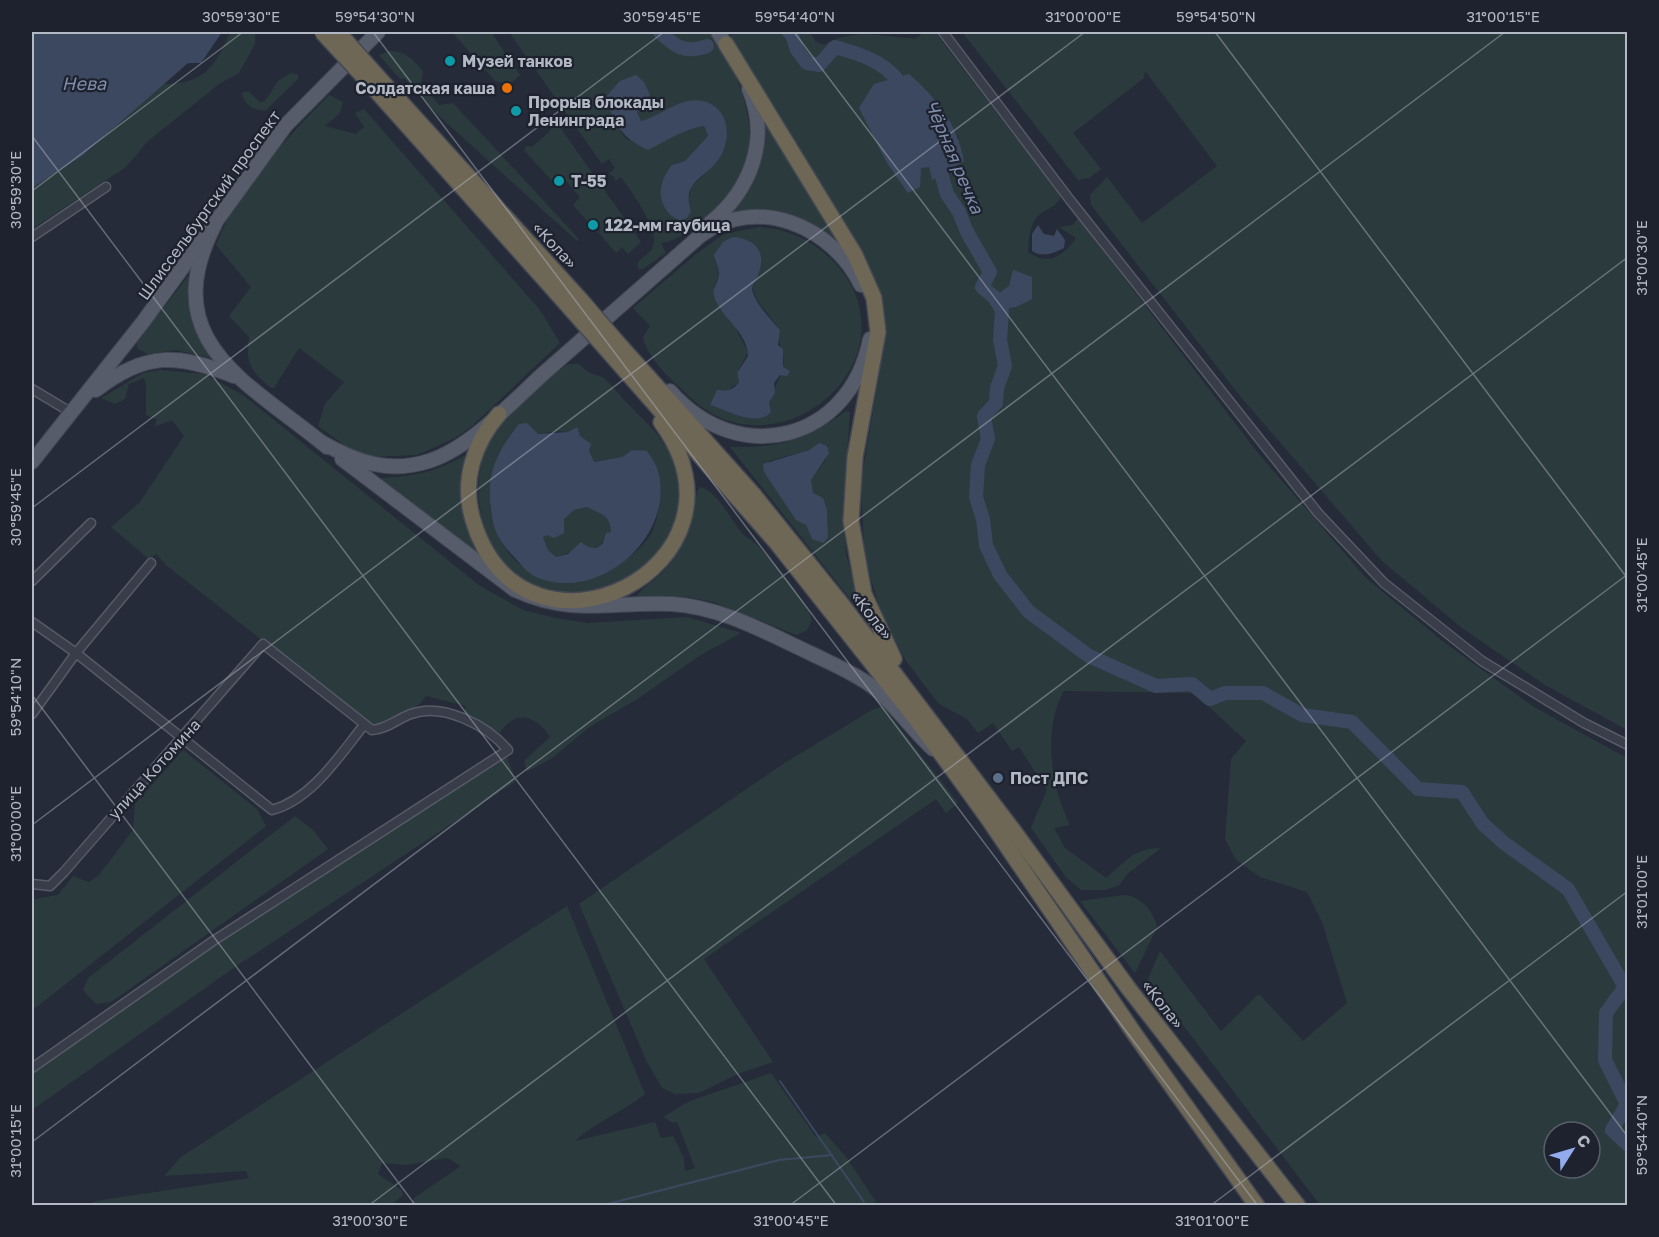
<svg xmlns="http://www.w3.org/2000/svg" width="1659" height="1237" viewBox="0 0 1659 1237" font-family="'Golos Text',sans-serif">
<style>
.green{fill:#2b3b3d;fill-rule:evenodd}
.water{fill:#3c4860;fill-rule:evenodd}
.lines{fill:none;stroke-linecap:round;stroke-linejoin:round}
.stream{stroke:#3c4860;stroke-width:2}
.river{stroke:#3c4860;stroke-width:14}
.street-casing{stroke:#565b67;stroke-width:11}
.primary-casing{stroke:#414652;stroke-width:16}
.highway-casing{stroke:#434854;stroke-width:18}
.street{stroke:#383d49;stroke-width:8}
.primary{stroke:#565c69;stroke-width:14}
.highway{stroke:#6e6756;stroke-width:15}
.highway-bridge-casing{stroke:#434854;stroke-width:18;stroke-linecap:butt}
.highway-bridge{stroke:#6e6756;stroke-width:15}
.ticks{fill:none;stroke:#b3b8c5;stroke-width:1.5;stroke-opacity:0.45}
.culture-dot{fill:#0f9aa8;stroke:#1d222e;stroke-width:2}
.food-dot{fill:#e8710a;stroke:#1d222e;stroke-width:2}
.service-dot{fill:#5c6f8a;stroke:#1d222e;stroke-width:2}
.labels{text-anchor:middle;stroke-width:4.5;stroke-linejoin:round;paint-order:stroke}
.poi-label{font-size:16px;font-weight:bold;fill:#b3b8c5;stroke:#1d222e;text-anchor:start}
.street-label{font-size:16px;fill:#b3b8c5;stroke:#1d222e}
.water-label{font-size:18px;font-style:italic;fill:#7e8daa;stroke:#1d222e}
.neatline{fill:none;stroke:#b3b8c5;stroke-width:2}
.ticks-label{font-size:15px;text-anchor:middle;fill:#b3b8c5}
</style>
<rect width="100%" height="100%" fill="#252b38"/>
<!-- green -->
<g class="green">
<path d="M234 32H255V44L239 73 219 84 148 141 126 167 32 229V188L82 156 164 84C203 84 214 68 229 35Z"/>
<path d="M452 32H491L520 75 510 84 495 81Z"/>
<path d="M509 32H710C754 94 774 172 701 222 689 230 676 242 661 243L666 253 643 269H638V262C642 258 649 254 652 249 662 232 631 191 621 177L614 182 615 178 609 174 615 168 609 159 602 164ZM650 95 636 112 641 121 654 118 685 102 726 142 717 162 692 186 688 201 672 165 685 161 708 136 704 126 674 134 648 150 625 138 611 116Z"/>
<path d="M729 32H810L815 41 824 45C849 28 886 36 915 39L925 32H935L1061 197C1055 208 1047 208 1039 215 1029 224 1029 240 1028 252 1049 266 1062 257 1076 238L1059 227 1073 225 1078 218 1258 453 1366 578 1445 643 1534 707 1627 758V1205H1320L1148 979 1160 951 1221 1031 1259 994 1303 1041 1347 1003 1322 922 1307 892 1260 877 1236 860 1225 839 1231 759 1246 741 1194 693 1064 691C1042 729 1051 787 1070 825L1054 828 1065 848 1106 878C1125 862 1134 848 1161 848L1126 875 1120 885 1105 890H1081L1066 877 1031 828 1047 790 1019 747 1012 751 993 723 978 733 967 719 939 704 906 661 882 614 871 580 864 546 861 482 879 377 883 333 882 304 871 271ZM949 122 959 138 932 179 929 167 887 163 880 147ZM1554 1132H1590V1168H1554Z"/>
<path d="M962 32H1627V730L1545 685 1462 628 1382 561 1240 396 1091 205 1090 195 1107 177 1142 223 1217 166 1145 71 1144 78 1073 133 1101 169 1089 178 1078 180Z"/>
<path d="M390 51C406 51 413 60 423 71L421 84 439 105 453 103 579 239 577 241 440 117 404 78 400 79 379 55Z"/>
<path d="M291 73 298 74V79L266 110C255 112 243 104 242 93L248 91 260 102 265 101 278 81Z"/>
<path d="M329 95 343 102 340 113 325 126 356 134 364 127 355 113 364 109 540 310 560 343 472 426 455 438 417 455 373 457 351 450 318 426 325 404 344 382 299 348 274 388H271C251 371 245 364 249 337L229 316 251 287 216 245C239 185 286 140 329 95Z"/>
<path d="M763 114 840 241C813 225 790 211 758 210 748 210 739 213 730 212Z"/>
<path d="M553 122 557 123 641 242 628 254 622 247 616 253 598 232 601 229 594 221 590 224 573 205 580 197 561 175 553 182 524 150 526 146 532 147 550 131Z"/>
<path d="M759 227C789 229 814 241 835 263 921 357 779 482 690 397 674 382 647 359 643 337L650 326 633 308 696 254 724 234ZM714 259 752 287 757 300 780 330C775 344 787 353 783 367 781 379 772 389 769 402L727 411 710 405 739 382 737 373 748 352 714 287C719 277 720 270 714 259Z"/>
<path d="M189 275C190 306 198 330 211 358L176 350 147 354 137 348V343Z"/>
<path d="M568 364H579C591 377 598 373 605 379 613 386 620 396 627 403 644 421 662 435 672 459 683 484 680 520 665 542 647 570 631 579 601 588 583 592 565 597 547 591 485 572 461 490 492 436 509 409 542 383 568 364ZM557 431 568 432 589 451 593 462 622 457 632 450 661 490C659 504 658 521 651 534 643 547 630 557 617 565 534 616 464 535 499 452L538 434Z"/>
<path d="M160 370 204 374 243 395 480 586 523 610 556 618 588 623 687 617 741 633 699 656 639 698 591 726 552 758 527 772 524 761 550 737C536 715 515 709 500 733L464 713 466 706 426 696C416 712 389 723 370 725L166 565 156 554 149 559 111 527 140 502 184 436 172 420 154 427 157 420 146 415V386L144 378 129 384 125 399 115 404 101 398 143 373Z"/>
<path d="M846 411 850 412 843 510 846 554 861 606 854 604 730 447C780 448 805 441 846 411ZM819 443 826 459 811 480 812 493 827 510 828 537 812 539 806 525 764 472 769 461 809 450Z"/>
<path d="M471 452V529L476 545 473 553 380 478C423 475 433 473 471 452Z"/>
<path d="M701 487C718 493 730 518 741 532 746 538 753 540 758 546 773 561 808 601 812 621L806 631 796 635 714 602 689 597 637 596C643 587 654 581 662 573 684 550 692 522 697 491Z"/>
<path d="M587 507C600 515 610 514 611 532L597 548 588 547 556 557 548 550 543 537 574 510Z"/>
<path d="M883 706 958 803 946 813 936 799 704 959 773 1062 740 1073 699 1093 675 1094 662 1088 647 1062 579 904 783 764 872 710Z"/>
<path d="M183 750 257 809 266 826 34 1009 32 1007V897L34 899 58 895 73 876 89 882 99 875 133 830 135 804Z"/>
<path d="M507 757 516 781 235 967 32 1110V1072L214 944Z"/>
<path d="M295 816 313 830 328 849 111 1002 96 1004 83 990 88 978Z"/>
<path d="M1124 895C1139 895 1154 911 1157 927L1135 973 1080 901Z"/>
<path d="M567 906 645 1094C623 1112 595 1122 575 1141L655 1122 661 1138 673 1136 684 1158 685 1171 695 1168 677 1122 673 1123 663 1117 690 1101 771 1073 816 1137 825 1133 847 1158 878 1205H411L414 1198 461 1166 447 1158 405 1165 382 1163 378 1174 402 1190 403 1195 392 1205H89L95 1201 249 1178 246 1171 164 1176 181 1157Z"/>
</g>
<!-- water -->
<g class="water">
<path d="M32 32H222L201 63H188L82 156 32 188Z"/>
<path d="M909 74C937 99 957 123 964 161L932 180 929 167 921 168 920 187 908 193 887 163 859 108 874 84Z"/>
<path d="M636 75 644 82 650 95 637 112 641 121C657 117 671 105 687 101 726 94 738 136 716 163 710 171 699 176 693 185 687 193 688 202 691 211L687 218 680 221C656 209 656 184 672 165L685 161 708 136 704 126C682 130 668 140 648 150 623 139 613 124 606 97L620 81Z"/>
<path d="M1038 225 1044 234 1054 236 1057 229 1065 240 1064 248C1054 253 1042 258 1032 251V234Z"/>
<path d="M733 237C756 239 767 252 758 275 757 278 753 284 752 287 752 301 772 320 780 330L778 345 783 349V367L790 371 787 376 780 375 774 383 775 393 769 402 771 412C758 428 726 410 710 405L717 390C728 391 732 391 739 382L737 373 748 356C748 332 720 317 714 296 712 288 717 285 718 278 721 269 715 263 714 255L723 242Z"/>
<path d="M1013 270 1032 277V299L1016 307 995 311 994 297 1009 286Z"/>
<path d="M527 423 538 434 568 432 577 427 580 436 591 444 589 451 594 462 622 457 632 450 647 451C651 457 656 464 658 471 676 536 599 604 536 577 529 574 521 565 516 559 503 546 494 534 492 516 485 476 494 456 519 424ZM587 507C601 515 610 514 611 532L606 533 603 543 597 548 588 547 581 542 568 554 556 557 548 550 543 537 547 535 554 538 564 533V519L574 510Z"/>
<path d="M819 443 827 446 829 453 811 480 813 493 823 498 827 510 828 537 823 543 812 539 806 525 796 520 764 472 763 464 809 450Z"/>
</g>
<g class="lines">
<!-- stream -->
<g class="stream">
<path d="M780 1081 864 1202"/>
<path d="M600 1206 779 1160 832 1155"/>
<path d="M1623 1206 1628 1200"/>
</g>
<!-- river -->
<g class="river">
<path d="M660 32C675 47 686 54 707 46"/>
<path d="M789 32H791L797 50 807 63 819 65 835 47C865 55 891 64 906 93"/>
<path d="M937 159 947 194 959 212 967 232 990 272 982 287 994 297 1002 310 1000 340 1005 366 997 388 996 403 984 416 988 439 978 465 976 497 983 519 986 545 1000 575 1029 612 1089 656 1156 686 1192 684 1210 699 1225 693H1263L1302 715 1352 722 1418 789 1462 792 1483 824 1504 843 1568 889 1625 987 1606 1013 1605 1060 1627 1104 1612 1130 1628 1145"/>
</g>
<!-- street casing -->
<g class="street-casing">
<g id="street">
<path d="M943 32 1070 200 1318 513 1384 583 1482 661 1584 723 1628 745"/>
<path d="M32 237 106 187"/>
<path d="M32 389 72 413"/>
<path d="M32 581 91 523"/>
<path d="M32 622 76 653 272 810C312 799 339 756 364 725"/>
<path d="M32 714 76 653 151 563"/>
<path d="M32 884 50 886 64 872 263 644 372 730C387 729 397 719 411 714 443 702 488 726 508 750L213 941 32 1068"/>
</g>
</g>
<!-- primary casing -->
<g class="primary-casing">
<g id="primary">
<path d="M718 32 731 53"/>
<path d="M710 223C751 190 770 139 749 89"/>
<path d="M215 224C154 343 249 382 327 447"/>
<path d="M96 390C145 352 177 353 234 376"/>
<path d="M670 391C738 469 850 442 870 339"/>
<path d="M321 442C356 462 389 474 429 461 470 448 512 402 544 373 596 327 648 281 701 235 758 194 833 227 861 285"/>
<path d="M342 459 515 590C574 617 612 601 672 604 721 607 765 632 808 652 830 663 853 672 873 687 896 705 911 729 933 749"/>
<path d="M32 462 143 322 286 125 378 32"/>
</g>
</g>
<!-- highway casing -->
<g class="highway-casing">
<g id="highway">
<path d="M726 44 855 255 874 298 878 332 855 457 851 521 864 594 894 659"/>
<path d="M379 78 580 299"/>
<path d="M371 85 570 308"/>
<path d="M617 342 753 494 843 606 1013 830 1129 989 1298 1206"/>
<path d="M608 351 776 542 916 719 987 817 1136 1036 1257 1206"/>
<path d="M499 414C474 443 461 481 473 520 522 686 766 567 661 422"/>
</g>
</g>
<!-- street -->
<use href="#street" class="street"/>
<!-- primary -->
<use href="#primary" class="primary"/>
<!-- highway -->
<use href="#highway" class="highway"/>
<!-- highway-bridge casing -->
<g class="highway-bridge-casing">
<g id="highway-bridge">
<path d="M322 32 371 85"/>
<path d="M338 32 379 78"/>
<path d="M580 299 617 342"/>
<path d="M570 308 608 351"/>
</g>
</g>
<!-- highway-bridge -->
<use href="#highway-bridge" class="highway-bridge"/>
</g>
<!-- ticks -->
<path class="ticks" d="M373 32 1258 1206M794 32 1628 1137M1215 32 1628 579M32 136 837 1206M32 191 243 32M32 508 664 32M32 695 416 1206M32 825 1085 32M32 1142 1505 32M368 1206 1628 257M789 1206 1628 574M1210 1206 1628 891"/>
<!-- markers -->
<g class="culture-dot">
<circle cx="450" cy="61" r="6"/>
<circle cx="516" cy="111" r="6"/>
<circle cx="559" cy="181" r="6"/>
<circle cx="593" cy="225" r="6"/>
</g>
<circle class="food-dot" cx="507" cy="88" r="6"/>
<circle class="service-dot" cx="998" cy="778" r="6"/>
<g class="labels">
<!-- poi labels -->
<g class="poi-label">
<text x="462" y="67">Музей танков</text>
<text x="495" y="94" text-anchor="end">Солдатская каша</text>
<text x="528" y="108">Прорыв блокады<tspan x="528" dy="18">Ленинграда</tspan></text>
<text x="571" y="187">Т-55</text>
<text x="605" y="231">122-мм гаубица</text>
<text x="1010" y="784">Пост ДПС</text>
</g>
<!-- street labels -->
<g class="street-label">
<text transform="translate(209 205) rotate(-54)" y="6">Шлиссельбургский проспект</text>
<text transform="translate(555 245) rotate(47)" y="6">«Кола»</text>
<text transform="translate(872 615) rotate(52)" y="6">«Кола»</text>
<text transform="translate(154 769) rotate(-48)" y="6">улица Котомина</text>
<text transform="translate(1163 1004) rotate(52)" y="6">«Кола»</text>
</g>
<!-- water labels -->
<g class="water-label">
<text x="84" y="90">Нева</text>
<text transform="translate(954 157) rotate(67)" y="6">Чёрная речка</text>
</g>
</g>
<!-- border -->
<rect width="1659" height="1237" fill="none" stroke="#1d222e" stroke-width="66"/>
<!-- north arrow -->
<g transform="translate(1572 1150) rotate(53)"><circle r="28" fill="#1d222e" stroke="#595e6a" stroke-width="1.5"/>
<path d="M0-4.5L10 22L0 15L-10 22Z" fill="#91abec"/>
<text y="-9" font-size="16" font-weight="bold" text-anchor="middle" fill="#b3b8c5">С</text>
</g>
<rect x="33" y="33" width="1593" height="1171" class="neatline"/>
<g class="ticks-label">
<text x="241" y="22">30°59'30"E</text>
<text x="375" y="22">59°54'30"N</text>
<text x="662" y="22">30°59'45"E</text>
<text x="795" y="22">59°54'40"N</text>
<text x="1083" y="22">31°00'00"E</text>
<text x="1216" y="22">59°54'50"N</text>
<text x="1503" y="22">31°00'15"E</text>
<text transform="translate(16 190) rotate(-90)" y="5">30°59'30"E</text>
<text transform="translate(1642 258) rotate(-90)" y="5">31°00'30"E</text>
<text transform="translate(16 507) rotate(-90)" y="5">30°59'45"E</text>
<text transform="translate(1642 575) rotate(-90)" y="5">31°00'45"E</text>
<text transform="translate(16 697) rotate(-90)" y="5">59°54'10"N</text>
<text transform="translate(16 824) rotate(-90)" y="5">31°00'00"E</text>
<text transform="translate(1642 892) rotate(-90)" y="5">31°01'00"E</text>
<text transform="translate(1642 1135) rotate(-90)" y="5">59°54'40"N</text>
<text transform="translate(16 1141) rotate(-90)" y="5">31°00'15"E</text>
<text x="370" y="1226">31°00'30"E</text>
<text x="791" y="1226">31°00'45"E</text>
<text x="1212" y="1226">31°01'00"E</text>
</g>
</svg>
